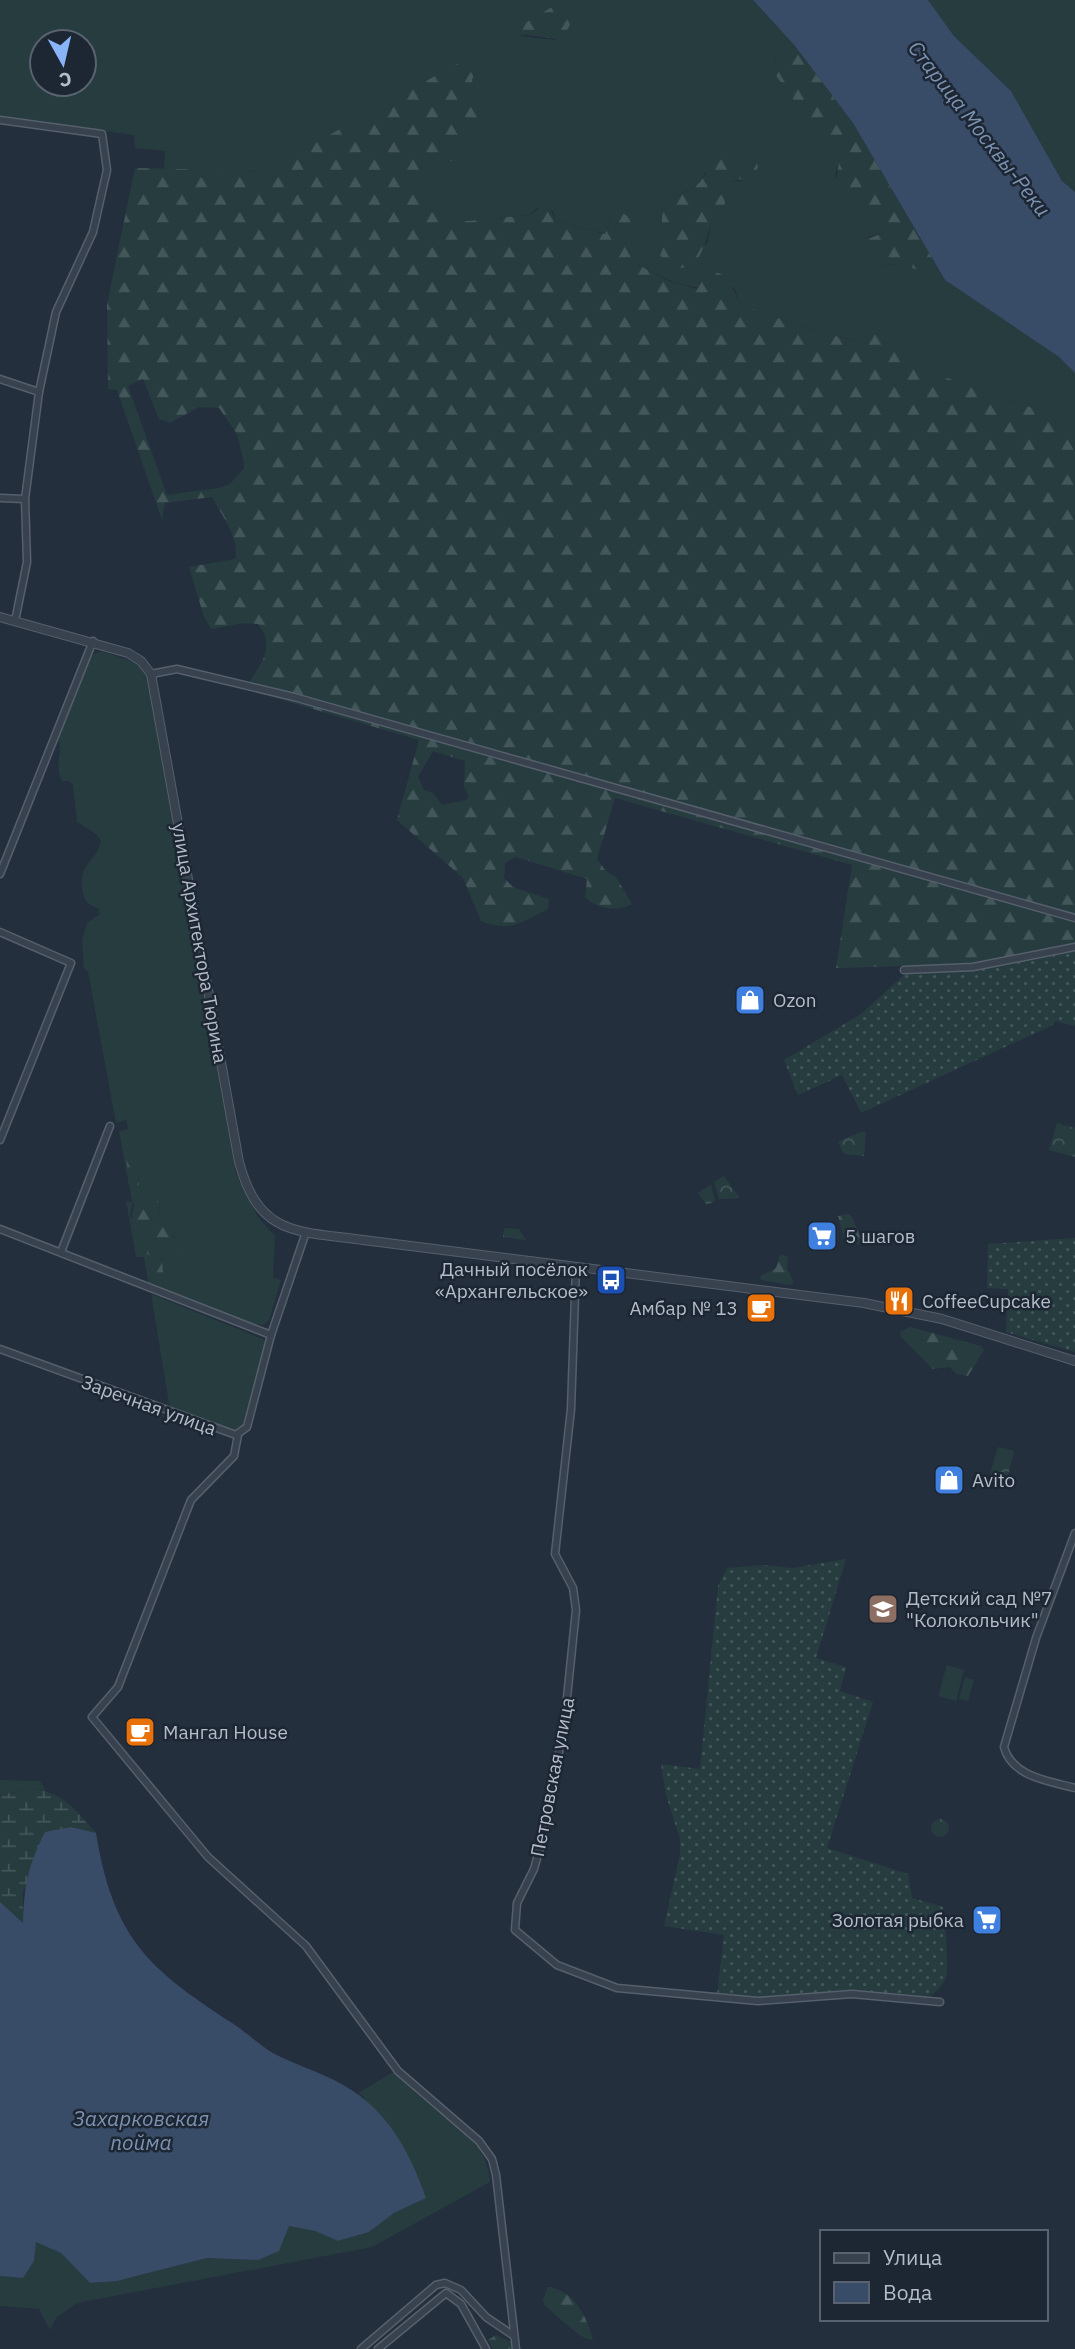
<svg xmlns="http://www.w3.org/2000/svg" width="1075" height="2349" viewBox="0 0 1075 2349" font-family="'IBM Plex Sans',sans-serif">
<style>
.grass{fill:#263c3f;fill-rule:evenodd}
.forest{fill:url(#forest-firs);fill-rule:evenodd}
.wetland{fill:url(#wetland-marsh)}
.park{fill:url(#park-crowns)}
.garden{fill:url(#garden-dots)}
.water{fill:#394c67}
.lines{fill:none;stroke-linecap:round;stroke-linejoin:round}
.minor-casing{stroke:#565f6c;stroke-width:9}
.tertiary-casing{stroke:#565f6c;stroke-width:10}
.minor{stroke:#38414e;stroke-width:6}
.tertiary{stroke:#38414e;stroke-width:8}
.labels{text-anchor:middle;stroke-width:5;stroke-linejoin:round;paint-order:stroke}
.street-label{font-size:19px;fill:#b4bcc9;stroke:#1d2633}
.poi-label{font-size:19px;fill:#b4bcc9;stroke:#1d2633;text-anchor:start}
.water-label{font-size:21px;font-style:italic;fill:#7c92b1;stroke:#1d2633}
</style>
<defs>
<pattern id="forest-firs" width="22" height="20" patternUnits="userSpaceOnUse" patternTransform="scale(1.75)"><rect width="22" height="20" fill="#263c3f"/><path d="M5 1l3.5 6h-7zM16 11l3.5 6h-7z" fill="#435659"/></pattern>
<pattern id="wetland-marsh" width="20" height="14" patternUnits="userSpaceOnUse" patternTransform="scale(1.75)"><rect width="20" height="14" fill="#263c3f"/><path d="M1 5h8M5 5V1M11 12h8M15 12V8" fill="none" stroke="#435659"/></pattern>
<pattern id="park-crowns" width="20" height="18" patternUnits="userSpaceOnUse" patternTransform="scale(1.75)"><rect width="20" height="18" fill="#263c3f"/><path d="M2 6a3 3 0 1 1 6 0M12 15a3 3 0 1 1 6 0" fill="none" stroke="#435659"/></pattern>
<pattern id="garden-dots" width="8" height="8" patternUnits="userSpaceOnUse" patternTransform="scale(1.75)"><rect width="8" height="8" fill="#263c3f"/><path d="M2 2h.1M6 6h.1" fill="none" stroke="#435659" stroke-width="1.8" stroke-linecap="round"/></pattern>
</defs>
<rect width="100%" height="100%" fill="#242f3e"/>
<!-- grass -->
<g class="grass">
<path d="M0 0H753L795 46 776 57 774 73 804 114 814 137 835 152 839 160 835 176 849 195 857 198 887 226 883 233 868 237 880 264 904 265 945 280 1059 357 1075 373V421L1001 398 907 363 902 340 886 329 855 341 797 325 740 304 734 287C690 290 677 286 639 265L631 240V219L609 222 606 234 556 221 553 211 537 208 529 215 467 221 427 208 425 175 453 160 465 138 481 122C476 107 478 97 472 80L478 65 265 171 164 169 165 151 135 148 134 135 0 117ZM570 25 556 40 519 36ZM42 42H84V84H42ZM705 172 742 181 726 182 719 187 725 201 712 220 707 244 660 255 667 240 675 198 702 181Z"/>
<path d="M928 0H1075V192L1062 181 1011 91 954 36Z"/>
<path d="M102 651 137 663 148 679 236 1174 258 1217 275 1236 273 1277 281 1280 269 1320 264 1325 253 1324 148 1282 144 1257H136L126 1201 132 1202 119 1131 128 1129 126 1120 116 1123 88 972 84 968 82 941 87 923 100 914 99 909C88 904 84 902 82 888 79 863 97 861 101 841L96 834 77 822 73 785 69 781H62C53 762 64 754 58 737L93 654ZM138 1174 141 1197 144 1201 156 1199 160 1203 159 1220 175 1236V1241L162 1255 163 1267 150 1273 146 1244 130 1216Z"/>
<path d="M151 1294 263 1339 266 1346 243 1426 236 1431 170 1409Z"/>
<path d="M947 1665 964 1670 956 1701 938 1696Z"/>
<path d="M965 1677 974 1680 968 1701 959 1699Z"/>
<path d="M0 1780 40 1781 45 1790 34 1789 0 1795Z"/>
<path d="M395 2071C403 2079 410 2088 418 2095 447 2121 488 2139 490 2182L372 2247 77 2303 56 2318 50 2330 39 2309 0 2306V2276L23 2278 35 2241 61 2252 90 2283 117 2281 207 2258 258 2260 289 2226 315 2231 338 2241 369 2232 394 2213 425 2198 363 2096 358 2093Z"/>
</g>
<!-- forest -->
<g class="forest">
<path d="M552 7 570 15V25L561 40 510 32Z"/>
<path d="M795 46 853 123 945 280 904 265 880 264 865 256 862 241 883 233 887 226 836 184 839 160 835 152 814 137 804 114 774 73 776 57Z"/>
<path d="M478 52V65L472 80C478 97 476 107 481 122L465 138 453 160 425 175 428 208 467 221 529 215 547 204 556 221 605 234 614 212 623 213 631 219V240L639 265 666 280 696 289 707 274 719 273 728 279 740 304 797 325 854 341 886 329 902 339 908 363 1001 398 1075 421V943L972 964 836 968 852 865 615 798 597 859 606 871 616 877 632 904C619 912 596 909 585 897L587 879 516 857 505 863 504 878 513 887 549 899 548 909C522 922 509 933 481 921L463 878 397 820 419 740 245 689C258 667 278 648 258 624L244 623 211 629 204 617 189 567 235 559C240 538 222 516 212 497L165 503 162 520 117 390 108 389 107 304 135 168 265 171ZM143 379 159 419 170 423 199 407 219 408 237 434 245 467 230 484 219 488 167 495 128 386ZM433 751 465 761 464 787 469 796 466 800 442 805 433 793 424 790 418 777Z"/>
<path d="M741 154 756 159 758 167 755 174 719 186C721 191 725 197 725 202 725 212 716 212 713 220 703 241 704 274 669 267L660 255C672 231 658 229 663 213 669 196 688 193 700 182 705 177 709 166 714 159Z"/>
<path d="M127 1133 134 1147 141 1197 144 1201 156 1199 160 1204 159 1220C174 1229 174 1236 178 1252L162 1255 163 1273 159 1277 150 1273 146 1244C131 1234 130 1221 134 1206L122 1135Z"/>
<path d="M848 1214 852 1217 863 1244 846 1245 838 1216Z"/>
<path d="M780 1255 788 1256 787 1269 794 1282 790 1285 761 1280 760 1276 776 1268Z"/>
<path d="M910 1327 981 1346 984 1350 968 1376 957 1374 949 1367 933 1369 901 1337 900 1332Z"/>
<path d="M548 2287C574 2290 587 2317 593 2340 580 2340 557 2315 545 2306L543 2300Z"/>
<path d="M496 2335 511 2342 513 2349H493L488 2340Z"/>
</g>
<!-- wetland -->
<path class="wetland" d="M34 1789C63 1792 78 1812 96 1833L71 1827 23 1891V1924L0 1902V1795Z"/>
<!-- park -->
<g class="park">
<path d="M1057 1123 1075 1128V1157L1049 1150Z"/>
<path d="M860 1132H866L864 1156 844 1154 838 1142Z"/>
<path d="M724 1176 740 1198 719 1199 714 1182Z"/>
<path d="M711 1184 715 1201 707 1205 698 1193Z"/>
<path d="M504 1228 519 1229 526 1240 503 1237Z"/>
<path d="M998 1447 1014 1451 1007 1480 990 1475Z"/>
<circle cx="940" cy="1828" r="9"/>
</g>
<!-- garden -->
<g class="garden">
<path d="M1075 951V1026L1055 1021 1053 1025 861 1113 842 1075 798 1095 784 1060 861 1014 905 974 974 970Z"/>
<path d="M1075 1238V1352L1006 1332 1008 1289 987 1288 988 1244Z"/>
<path d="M846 1559 816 1658 846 1667 840 1691 873 1702 827 1848 908 1874 912 1898 943 1907C945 1920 949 1966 946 1977 945 1982 937 1991 933 1994 919 2003 890 1993 874 1992 820 1989 771 2003 717 1994L724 1935 664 1926 680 1854V1839L666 1795 661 1764 700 1769 718 1586 727 1568 763 1565 792 1568Z"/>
</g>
<!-- water -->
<g class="water">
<path d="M753 0H928L954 36 1011 91 1062 181 1075 192V373L1059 357 945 280 853 123 795 46Z"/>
<path d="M71 1827 96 1833C113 1937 147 1968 232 2023 246 2032 258 2044 271 2052 291 2063 314 2070 334 2080 385 2105 408 2147 426 2198L394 2213 369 2232 338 2241 315 2231 289 2226 279 2251 258 2260 207 2258 117 2281 90 2283 61 2253 36 2242 34 2261 23 2278 0 2276V1902L23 1923C24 1887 28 1865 45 1832Z"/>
</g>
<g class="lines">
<!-- minor casing -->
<g class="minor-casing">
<g id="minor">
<path d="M0 120 102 134 107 170 93 232 56 312 39 392 25 499 27 562 15 621"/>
<path d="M0 379 39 392"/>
<path d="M0 498 25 499"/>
<path d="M151 674 177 669 294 697 1075 918"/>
<path d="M0 874 93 641"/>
<path d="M0 932 71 963 0 1140"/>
<path d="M904 970 973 967 1075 947"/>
<path d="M0 1229 271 1335 306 1232"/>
<path d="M61 1252 110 1126"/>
<path d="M576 1267 571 1409 555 1554 573 1588 576 1610 565 1717 547 1822 534 1869 517 1903 515 1930 557 1965 617 1988 758 2001 852 1994 940 2002"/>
<path d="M0 1349 236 1435 247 1427 271 1335"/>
<path d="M238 1435 234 1456 191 1500 118 1687 92 1717 208 1857 306 1946 398 2071 479 2141 492 2159 496 2175 516 2349"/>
<path d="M1075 1533 1036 1638 1004 1747C1012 1777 1049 1781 1075 1788"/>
<path d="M361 2349 436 2285 445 2283 461 2290 486 2317 514 2336"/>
<path d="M378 2349 446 2293 461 2304 486 2349"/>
</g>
</g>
<!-- tertiary casing -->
<g class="tertiary-casing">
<path id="tertiary" d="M0 617 128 653 141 661 151 674 239 1162C259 1236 296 1231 363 1240L864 1303 942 1319 1075 1361"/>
</g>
<!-- minor -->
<use href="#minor" class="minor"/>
<!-- tertiary -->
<use href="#tertiary" class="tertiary"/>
</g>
<!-- icons -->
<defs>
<g id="shop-square" transform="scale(1.575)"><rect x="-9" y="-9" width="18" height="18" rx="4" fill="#3f7fe0" stroke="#1d2633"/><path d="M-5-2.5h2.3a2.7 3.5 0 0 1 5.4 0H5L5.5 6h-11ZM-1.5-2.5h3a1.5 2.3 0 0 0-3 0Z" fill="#fff"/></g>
<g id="supermarket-square" transform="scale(1.575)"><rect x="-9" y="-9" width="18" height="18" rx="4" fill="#3f7fe0" stroke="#1d2633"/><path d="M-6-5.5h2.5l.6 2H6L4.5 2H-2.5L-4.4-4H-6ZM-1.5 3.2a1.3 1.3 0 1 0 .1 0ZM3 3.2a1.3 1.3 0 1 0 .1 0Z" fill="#fff"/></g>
<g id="bus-square" transform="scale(1.575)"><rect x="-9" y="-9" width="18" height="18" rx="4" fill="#1a4fb4" stroke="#1d2633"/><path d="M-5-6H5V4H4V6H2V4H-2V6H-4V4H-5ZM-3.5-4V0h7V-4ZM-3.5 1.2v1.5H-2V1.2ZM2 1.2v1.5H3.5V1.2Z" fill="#fff"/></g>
<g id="restaurant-square" transform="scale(1.575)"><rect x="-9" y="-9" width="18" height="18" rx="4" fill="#e8710a" stroke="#1d2633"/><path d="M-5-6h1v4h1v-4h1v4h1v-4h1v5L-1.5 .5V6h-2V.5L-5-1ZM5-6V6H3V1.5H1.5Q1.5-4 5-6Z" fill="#fff"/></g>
<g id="cafe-square" transform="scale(1.575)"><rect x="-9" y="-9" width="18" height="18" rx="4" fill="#e8710a" stroke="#1d2633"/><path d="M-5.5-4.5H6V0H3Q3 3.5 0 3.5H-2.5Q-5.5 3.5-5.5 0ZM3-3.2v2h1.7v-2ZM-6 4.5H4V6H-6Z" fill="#fff"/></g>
<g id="school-square" transform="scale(1.575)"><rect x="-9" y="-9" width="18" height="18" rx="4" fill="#8d6e63" stroke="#1d2633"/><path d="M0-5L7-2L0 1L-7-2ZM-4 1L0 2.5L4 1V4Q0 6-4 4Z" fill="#fff"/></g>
</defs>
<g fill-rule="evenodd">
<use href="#shop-square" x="750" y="1000"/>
<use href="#supermarket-square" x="822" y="1236"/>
<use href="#bus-square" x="611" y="1280"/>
<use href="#restaurant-square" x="899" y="1301"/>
<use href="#cafe-square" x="761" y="1308"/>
<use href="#shop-square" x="949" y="1480"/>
<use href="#school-square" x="883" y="1609"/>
<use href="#cafe-square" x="140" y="1732"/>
<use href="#supermarket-square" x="987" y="1920"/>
</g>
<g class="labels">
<!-- street labels -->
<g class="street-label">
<text transform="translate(200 943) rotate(80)" y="7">улица Архитектора Тюрина</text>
<text transform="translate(149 1405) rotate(20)" y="7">Заречная улица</text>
<text transform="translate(552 1777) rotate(-79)" y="7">Петровская улица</text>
</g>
<!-- poi labels -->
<g class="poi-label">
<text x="773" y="1007">Ozon</text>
<text x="845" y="1243">5 шагов</text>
<text x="588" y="1276" text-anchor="end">Дачный посёлок<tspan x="588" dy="22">«Архангельское»</tspan></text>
<text x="922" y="1308">CoffeeCupcake</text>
<text x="738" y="1315" text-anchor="end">Амбар № 13</text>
<text x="972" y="1487">Avito</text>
<text x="906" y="1605">Детский сад №7<tspan x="906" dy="22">"Колокольчик"</tspan></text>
<text x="163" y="1739">Мангал House</text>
<text x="964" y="1927" text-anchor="end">Золотая рыбка</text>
</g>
<!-- water labels -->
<g class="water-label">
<text transform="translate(979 129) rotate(52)" y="7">Старица Москвы-Реки</text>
<text x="141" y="2126">Захарковская<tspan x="141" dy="24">пойма</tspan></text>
</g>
</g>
<!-- legend -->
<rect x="820" y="2230" width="228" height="91" fill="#1d2633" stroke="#59626f" stroke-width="2"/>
<rect x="834" y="2253" width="35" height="10" fill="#38414e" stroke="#59626f" stroke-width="2"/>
<text x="883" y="2265" font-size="21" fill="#b4bcc9">Улица</text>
<rect x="834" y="2282" width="35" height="21" fill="#394c67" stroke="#59626f" stroke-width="2"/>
<text x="883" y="2300" font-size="21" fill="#b4bcc9">Вода</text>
<!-- north arrow -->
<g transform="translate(63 63) rotate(172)"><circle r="33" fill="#1d2633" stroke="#59626f" stroke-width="2"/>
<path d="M0-5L12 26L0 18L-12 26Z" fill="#8ab4f8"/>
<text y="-10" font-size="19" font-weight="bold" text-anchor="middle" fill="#b4bcc9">С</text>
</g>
</svg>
